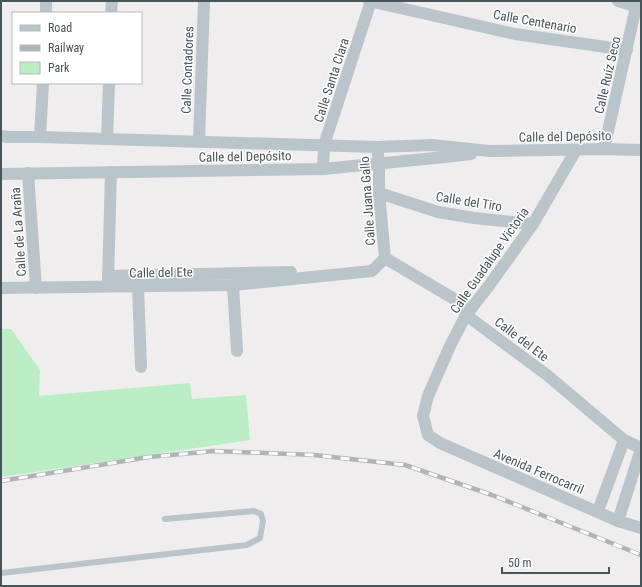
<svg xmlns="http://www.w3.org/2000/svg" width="642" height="587" viewBox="0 0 642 587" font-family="'Roboto Condensed',sans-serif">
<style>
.green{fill:#bbeec5}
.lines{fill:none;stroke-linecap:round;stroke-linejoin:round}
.service{stroke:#b9c5ca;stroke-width:6}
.minor{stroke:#b9c5ca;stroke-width:12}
.rail-casing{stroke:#afb4b8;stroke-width:4.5}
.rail{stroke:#fff;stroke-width:3;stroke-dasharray:9;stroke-linecap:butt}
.labels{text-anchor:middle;stroke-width:3;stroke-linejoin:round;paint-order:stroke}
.street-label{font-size:13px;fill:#46555a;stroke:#fff}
</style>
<rect width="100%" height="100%" fill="#f0edee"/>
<!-- green -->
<path class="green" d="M1 329H11L40 370 39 396 190 383 192 399 246 395 250 440 1 477Z"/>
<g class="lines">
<!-- service -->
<path class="service" d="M1 573 247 545 260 538 263 521 261 514 254 511 165 519"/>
<!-- minor -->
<g class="minor">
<path d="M369 1 515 34 627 50"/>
<path d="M618 1 641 8"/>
<path d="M46 13V1"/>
<path d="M111 13 112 1"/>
<path d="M1 136 9 137H40L377 147 432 145 489 151 604 149 641 150"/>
<path d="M40 137 43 83"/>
<path d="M107 139 109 83"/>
<path d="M199 141 204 1"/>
<path d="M604 149 636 7"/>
<path d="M576 150 533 224 488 287 466 315 450 346 428 396 423 416 428 435 440 443 618 521 641 528"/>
<path d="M323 169 324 145 371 1"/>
<path d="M28 173 36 288"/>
<path d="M1 174 323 169 445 157 471 154"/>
<path d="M379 193 438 212 474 218 533 224"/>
<path d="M385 258 461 303 466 315 547 375 624 440 641 448"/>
<path d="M108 276 291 272"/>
<path d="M108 283 111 172"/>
<path d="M233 285 237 351"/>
<path d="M138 287 141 367"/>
<path d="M1 288 233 285 372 271 385 258 379 193V163L377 147"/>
<path d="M598 511 624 440"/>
<path d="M618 521 641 449"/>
</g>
<!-- rail casing -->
<g class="rail-casing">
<path id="rail" d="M1 481 149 457 214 451 314 455 405 465 492 495 641 555"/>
</g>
<!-- rail -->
<use href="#rail" class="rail"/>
</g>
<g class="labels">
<!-- street labels -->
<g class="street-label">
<text transform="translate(535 21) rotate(10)" y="5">Calle Centenario</text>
<text transform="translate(187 70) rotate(-88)" y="5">Calle Contadores</text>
<text transform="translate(607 75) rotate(-77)" y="5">Calle Ruíz Seco</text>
<text transform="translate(331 80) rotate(-72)" y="5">Calle Santa Clara</text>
<text transform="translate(565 136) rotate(-1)" y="5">Calle del Depósito</text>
<text transform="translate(245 156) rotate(-1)" y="5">Calle del Depósito</text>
<text transform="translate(367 201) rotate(-94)" y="5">Calle Juana Gallo</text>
<text transform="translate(469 201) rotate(9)" y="5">Calle del Tiro</text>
<text transform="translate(18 232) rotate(-94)" y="5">Calle de La Araña</text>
<text transform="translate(489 260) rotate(-55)" y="5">Calle Guadalupe Victoria</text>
<text transform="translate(161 272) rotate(-1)" y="5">Calle del Ete</text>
<text transform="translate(522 339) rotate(37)" y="5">Calle del Ete</text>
<text transform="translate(539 471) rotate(23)" y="5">Avenida Ferrocarril</text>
</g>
</g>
<!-- border -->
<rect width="642" height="587" fill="none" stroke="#46555a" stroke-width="4"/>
<!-- legend -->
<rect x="12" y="12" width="130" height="72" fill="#ffffff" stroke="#b5bbbd"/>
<rect x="20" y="25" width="20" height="6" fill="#b9c5ca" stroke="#b5bbbd"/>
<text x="48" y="32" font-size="12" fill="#46555a">Road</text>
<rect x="20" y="45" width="20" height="6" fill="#afb4b8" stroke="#b5bbbd"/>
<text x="48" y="52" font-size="12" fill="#46555a">Railway</text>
<rect x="20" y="62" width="20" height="12" fill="#bbeec5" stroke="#b5bbbd"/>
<text x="48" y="72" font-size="12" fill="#46555a">Park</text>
<!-- scale -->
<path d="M502 567v6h107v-6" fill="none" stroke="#46555a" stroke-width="2"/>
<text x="508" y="567" font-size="12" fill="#46555a" stroke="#ffffff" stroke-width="3" paint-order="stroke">50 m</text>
</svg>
